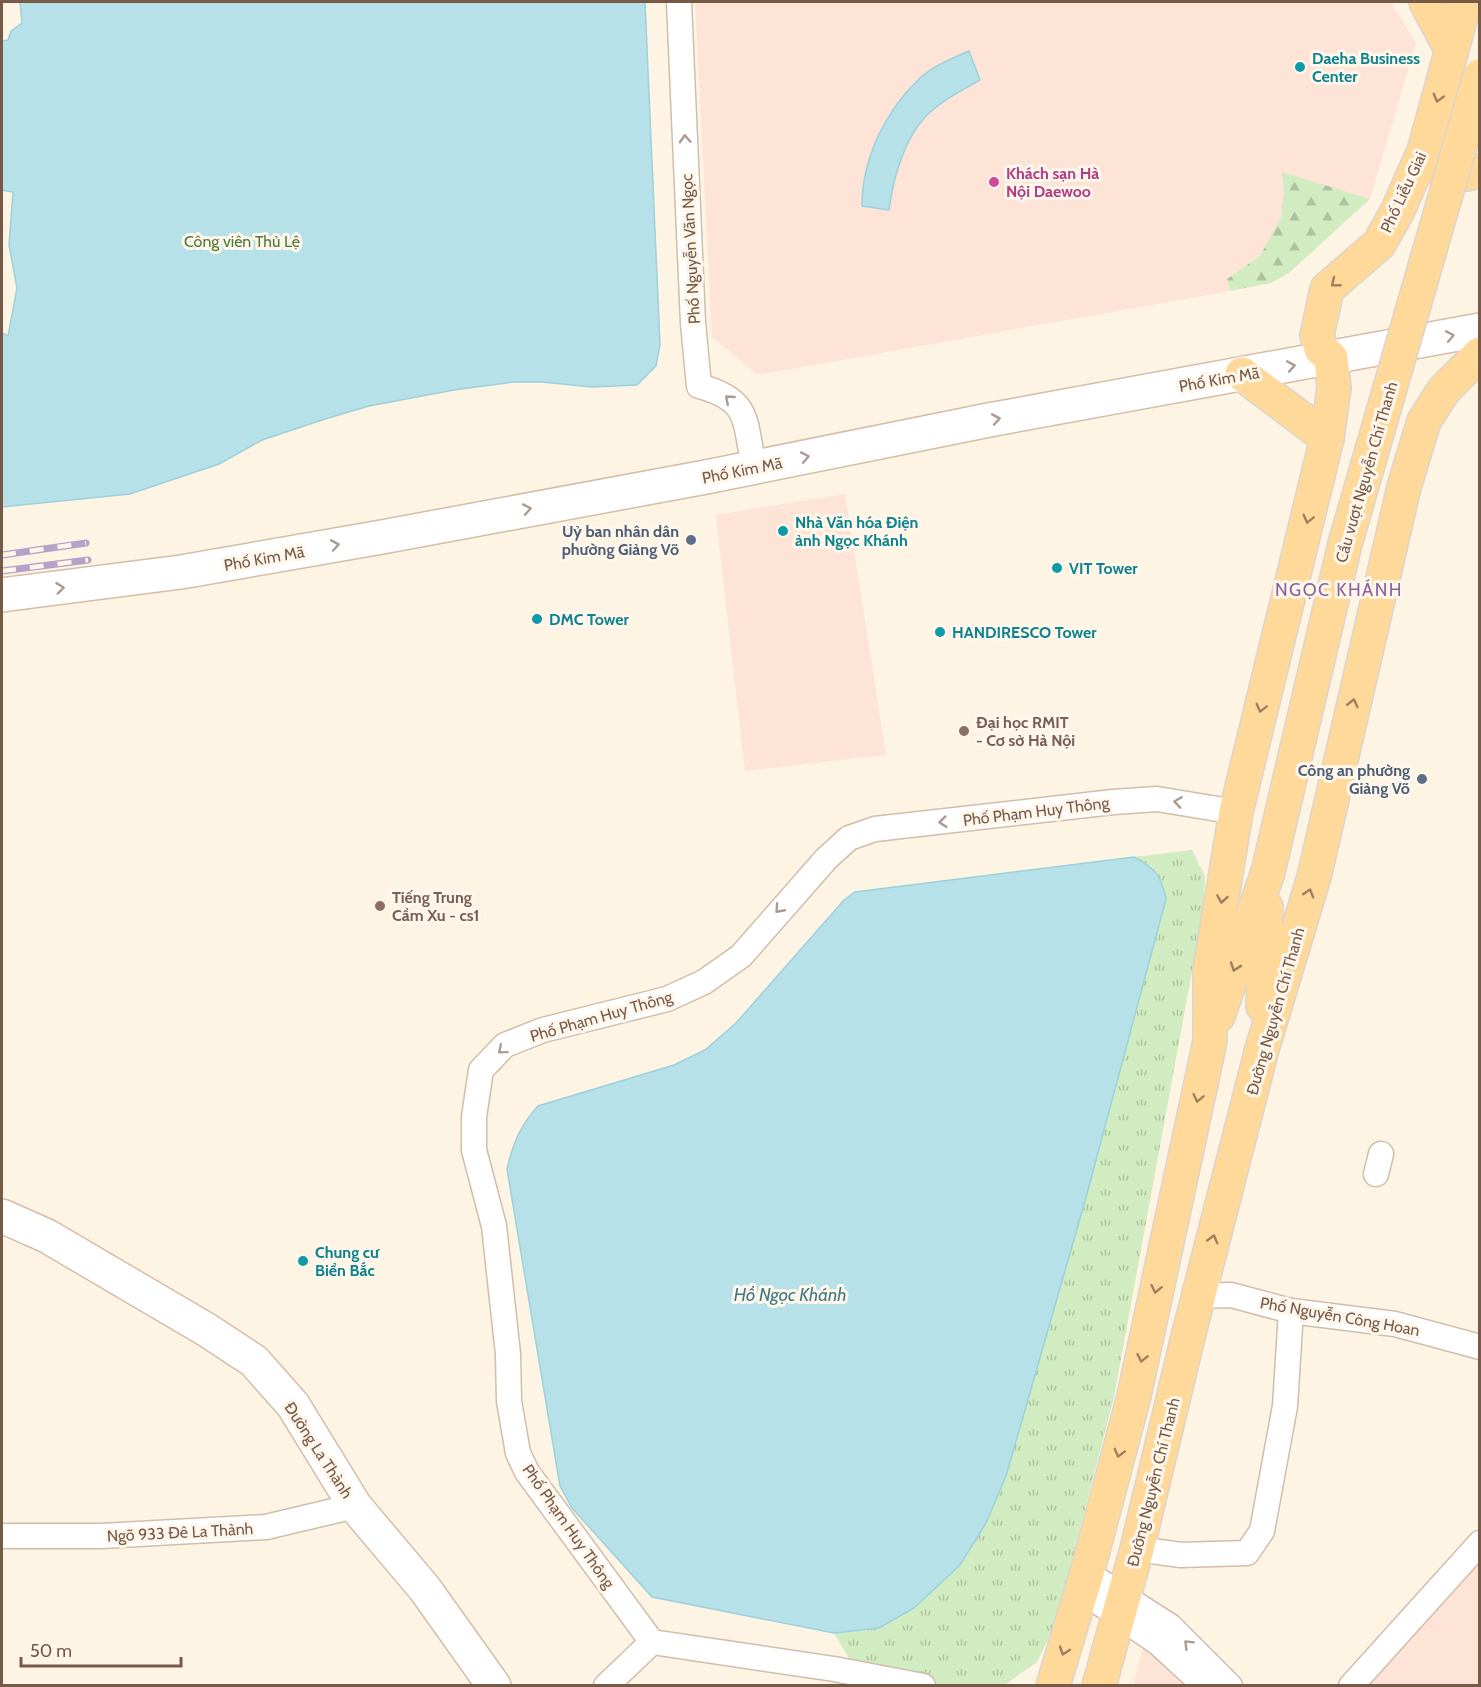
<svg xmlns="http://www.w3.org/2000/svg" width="1481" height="1687" viewBox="0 0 1481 1687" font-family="Cabin,sans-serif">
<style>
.commercial{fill:#fee3d7}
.grass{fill:url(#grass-tufts)}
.forest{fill:url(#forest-firs)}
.water{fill:#b7e1e8;stroke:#9cd1db;stroke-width:1.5}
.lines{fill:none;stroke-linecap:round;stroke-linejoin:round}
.street-casing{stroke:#d2bdac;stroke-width:27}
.secondary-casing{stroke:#d5bda9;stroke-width:36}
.primary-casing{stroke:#dcd4cf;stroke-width:36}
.street{stroke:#fff;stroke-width:24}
.secondary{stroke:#fff;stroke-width:33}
.primary{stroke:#ffd999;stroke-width:33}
.rail-casing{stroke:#b6a1c8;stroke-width:7}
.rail{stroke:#fff7eb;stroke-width:4.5;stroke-dasharray:14;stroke-linecap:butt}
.primary-bridge-casing{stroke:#dcd4cf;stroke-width:36;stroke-linecap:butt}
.primary-bridge{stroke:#ffd999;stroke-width:33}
.oneway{stroke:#a07f60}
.oneway2{stroke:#ad9b91}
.culture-dot{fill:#0f9aa8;stroke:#fff7eb;stroke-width:2}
.hotel-dot{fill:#d1479c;stroke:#fff7eb;stroke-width:2}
.service-dot{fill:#5c6f8a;stroke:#fff7eb;stroke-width:2}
.education-dot{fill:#8d6e63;stroke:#fff7eb;stroke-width:2}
.labels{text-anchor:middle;stroke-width:6;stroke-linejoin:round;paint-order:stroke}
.culture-label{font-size:16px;font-weight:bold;fill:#0d838f;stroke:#fff7eb;text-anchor:start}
.hotel-label{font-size:16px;font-weight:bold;fill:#b23c85;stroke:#fff7eb;text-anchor:start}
.street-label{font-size:16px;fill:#775948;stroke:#fff7eb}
.park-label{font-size:16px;fill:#4d783c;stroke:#fff7eb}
.service-label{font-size:16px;font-weight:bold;fill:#4e5e75;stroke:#fff7eb;text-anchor:end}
.education-label{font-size:16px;font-weight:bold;fill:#785e54;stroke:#fff7eb;text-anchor:start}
.neighbourhood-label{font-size:18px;letter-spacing:1.5px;fill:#89639b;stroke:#fff7eb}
.water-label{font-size:18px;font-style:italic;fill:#3d7985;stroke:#fff7eb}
</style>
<defs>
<pattern id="grass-tufts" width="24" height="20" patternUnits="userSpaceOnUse" patternTransform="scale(1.5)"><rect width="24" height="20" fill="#d2ecc1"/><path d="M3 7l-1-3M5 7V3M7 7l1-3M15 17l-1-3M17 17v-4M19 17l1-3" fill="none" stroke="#afc29f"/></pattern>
<pattern id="forest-firs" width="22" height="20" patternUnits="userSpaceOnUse" patternTransform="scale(1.5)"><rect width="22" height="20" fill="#d2ecc1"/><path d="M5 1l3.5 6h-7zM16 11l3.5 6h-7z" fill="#afc29f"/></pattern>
</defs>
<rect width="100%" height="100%" fill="#fef4e4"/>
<!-- commercial -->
<g class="commercial">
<path d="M695 2H1391L1416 43 1370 199 1283 173 1284 191 1281 217 1260 256 1227 279 1230 291 758 375 712 337Z"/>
<path d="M845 494 886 755 745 771 716 515Z"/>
<path d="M1479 1553V1685H1360Z"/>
<path d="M1152 1613 1228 1686H1133Z"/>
</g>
<!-- grass -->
<path class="grass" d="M1192 850 1205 876 1204 906 1114 1397 1055 1626 1037 1662 1003 1686 864 1684 834 1633 879 1628 986 1523 1006 1476 1085 1201 1153 867 1134 857Z"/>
<!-- forest -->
<path class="forest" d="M1282 172 1370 199 1289 273 1271 283 1230 291 1227 279 1260 256 1281 217 1284 191Z"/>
<!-- water -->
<g class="water">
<path d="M20 2H645L660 345 656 366 637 385 592 387 542 382H514L454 390 369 406 325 419 262 440 219 464 130 494 2 507V333L8 336 17 288 9 245 13 192 2 190V41L8 40 11 31 22 23Z"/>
<path d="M969 51 980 80C962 90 941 101 926 116 904 139 893 179 889 210L862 206C862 159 885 111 920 78 933 66 953 58 969 51Z"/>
<path d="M1134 857C1155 868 1161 875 1166 899L1085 1201 1006 1476 986 1523 960 1565 914 1608 879 1628 834 1633 652 1597 572 1508 560 1486 507 1169C513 1143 520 1126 538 1106L674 1065 705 1050 736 1023 844 900 855 892Z"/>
</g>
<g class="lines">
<!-- street casing -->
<g class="street-casing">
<g id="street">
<path d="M679 2 693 323 699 386C751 400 744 420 754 467"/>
<path d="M1376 1174 1381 1154"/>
<path d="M1198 1296 1231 1295 1291 1311 1395 1324 1480 1347"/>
<path d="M2 1536H102L266 1527 355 1506"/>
<path d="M1137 1549 1181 1555 1247 1553 1262 1531 1285 1406 1291 1311"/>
<path d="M1087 1573 1170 1626 1230 1686"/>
<path d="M1082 1591 1157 1642 1205 1686"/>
<path d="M606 1686 652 1642"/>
<path d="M923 1686 834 1669 652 1642 527 1472 518 1453 509 1401 508 1354 494 1226 474 1150V1117L481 1070 505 1045 543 1030 667 999 704 982 741 956 826 859 849 838 875 829 1113 802 1157 799 1236 812"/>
<path d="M1351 1686 1480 1543"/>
</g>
</g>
<!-- secondary casing -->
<g class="secondary-casing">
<g id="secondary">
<path d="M2 595 181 572 382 537 706 477 989 420 1480 330"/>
<path d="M2 1216 47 1236 207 1330 254 1361 293 1405 355 1506 425 1589 494 1686"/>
</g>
</g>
<!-- primary casing -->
<g class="primary-casing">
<g id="primary">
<path d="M1426 2 1451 49"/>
<path d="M1430 160C1444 176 1460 177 1480 171"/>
<path d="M1242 374 1327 438"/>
<path d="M1263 1006 1266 907"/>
<path d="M1218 1016 1268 872"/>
<path d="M1053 1686 1087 1573 1134 1396 1210 1041V970L1236 812 1327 438 1334 388 1331 358 1321 349 1317 335 1327 289 1379 244 1397 212 1424 151 1465 2"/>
<path d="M1099 1686 1137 1549 1188 1337 1262 1049 1314 877 1404 487 1424 421 1444 390 1480 354"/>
</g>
</g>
<!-- street -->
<use href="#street" class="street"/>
<!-- secondary -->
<use href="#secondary" class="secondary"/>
<!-- primary -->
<use href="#primary" class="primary"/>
<!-- rail casing -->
<g class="rail-casing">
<g id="rail">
<path d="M2 555 86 543"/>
<path d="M2 571 88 560"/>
</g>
</g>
<!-- rail -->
<use href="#rail" class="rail"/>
<!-- primary-bridge casing -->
<g class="primary-bridge-casing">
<path id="primary-bridge" d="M1268 872 1345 544 1480 76"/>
</g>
<!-- primary-bridge -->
<use href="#primary-bridge" class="primary-bridge"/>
</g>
<!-- one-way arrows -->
<defs><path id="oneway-chevron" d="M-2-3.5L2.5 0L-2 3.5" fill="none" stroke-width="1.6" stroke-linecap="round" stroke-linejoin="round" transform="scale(1.5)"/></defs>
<g class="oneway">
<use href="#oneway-chevron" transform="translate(1438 98) rotate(105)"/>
<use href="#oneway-chevron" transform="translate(1335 283) rotate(141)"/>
<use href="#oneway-chevron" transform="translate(1308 519) rotate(104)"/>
<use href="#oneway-chevron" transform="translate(1353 703) rotate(-77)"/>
<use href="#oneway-chevron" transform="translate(1261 708) rotate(104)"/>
<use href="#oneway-chevron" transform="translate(1309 893) rotate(-73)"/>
<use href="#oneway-chevron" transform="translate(1222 899) rotate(99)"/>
<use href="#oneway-chevron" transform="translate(1235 967) rotate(109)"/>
<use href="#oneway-chevron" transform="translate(1198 1098) rotate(102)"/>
<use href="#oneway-chevron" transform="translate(1213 1239) rotate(-75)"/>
<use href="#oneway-chevron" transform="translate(1156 1289) rotate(102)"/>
<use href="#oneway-chevron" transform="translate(1142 1358) rotate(102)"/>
<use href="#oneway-chevron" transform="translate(1119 1453) rotate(105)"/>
<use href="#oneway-chevron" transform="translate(1064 1651) rotate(108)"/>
</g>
<g class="oneway2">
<use href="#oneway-chevron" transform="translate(685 139) rotate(-93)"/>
<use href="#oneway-chevron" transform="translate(1450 336) rotate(-11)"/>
<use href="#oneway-chevron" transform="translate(1291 366) rotate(-10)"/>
<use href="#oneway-chevron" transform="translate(729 399) rotate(-139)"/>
<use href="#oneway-chevron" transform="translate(996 419) rotate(-10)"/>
<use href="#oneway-chevron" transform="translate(805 457) rotate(-11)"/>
<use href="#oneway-chevron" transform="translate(527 509) rotate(-11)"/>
<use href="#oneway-chevron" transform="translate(335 545) rotate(-10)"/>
<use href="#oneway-chevron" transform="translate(60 588) rotate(-7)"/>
<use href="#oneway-chevron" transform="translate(1178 802) rotate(-172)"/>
<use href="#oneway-chevron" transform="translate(943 822) rotate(174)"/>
<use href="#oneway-chevron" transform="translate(779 909) rotate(132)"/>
<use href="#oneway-chevron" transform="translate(502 1050) rotate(140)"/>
<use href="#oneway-chevron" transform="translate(1188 1644) rotate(-135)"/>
</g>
<!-- markers -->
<g class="culture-dot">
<circle cx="1300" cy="67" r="6"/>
<circle cx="783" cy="531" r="6"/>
<circle cx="1057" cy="568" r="6"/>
<circle cx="537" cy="619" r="6"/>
<circle cx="940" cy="632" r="6"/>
<circle cx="303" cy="1261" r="6"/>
</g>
<circle class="hotel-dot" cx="994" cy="182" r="6"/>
<g class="service-dot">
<circle cx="691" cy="540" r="6"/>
<circle cx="1422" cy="779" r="6"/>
</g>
<g class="education-dot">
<circle cx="964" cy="731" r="6"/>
<circle cx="380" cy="906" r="6"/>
</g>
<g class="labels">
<!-- culture labels -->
<g class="culture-label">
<text x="1312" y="64">Daeha Business<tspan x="1312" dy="18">Center</tspan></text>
<text x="795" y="528">Nhà Văn hóa Điện<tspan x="795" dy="18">ảnh Ngọc Khánh</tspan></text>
<text x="1069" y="574">VIT Tower</text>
<text x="549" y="625">DMC Tower</text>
<text x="952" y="638">HANDIRESCO Tower</text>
<text x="315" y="1258">Chung cư<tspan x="315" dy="18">Biển Bắc</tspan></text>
</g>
<!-- hotel labels -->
<g class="hotel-label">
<text x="1006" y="179">Khách sạn Hà<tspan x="1006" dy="18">Nội Daewoo</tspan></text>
</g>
<!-- street labels -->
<g class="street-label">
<text transform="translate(1403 192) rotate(-65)" y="6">Phố Liễu Giai</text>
<text transform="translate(690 249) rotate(-93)" y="6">Phố Nguyễn Văn Ngọc</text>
<text transform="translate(1219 379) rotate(-10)" y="6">Phố Kim Mã</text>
<text transform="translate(742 470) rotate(-11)" y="6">Phố Kim Mã</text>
<text transform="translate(1366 472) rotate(-74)" y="6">Cầu vượt Nguyễn Chí Thanh</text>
<text transform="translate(264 558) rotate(-10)" y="6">Phố Kim Mã</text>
<text transform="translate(1036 811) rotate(-7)" y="6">Phố Phạm Huy Thông</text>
<text transform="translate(1275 1011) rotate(-74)" y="6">Đường Nguyễn Chí Thanh</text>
<text transform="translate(601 1016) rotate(-16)" y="6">Phố Phạm Huy Thông</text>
<text transform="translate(1340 1316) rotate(10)" y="6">Phố Nguyễn Công Hoan</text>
<text transform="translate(319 1450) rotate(57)" y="6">Đường La Thành</text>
<text transform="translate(1153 1482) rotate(-76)" y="6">Đường Nguyễn Chí Thanh</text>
<text transform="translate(569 1526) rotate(55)" y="6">Phố Phạm Huy Thông</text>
<text transform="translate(180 1532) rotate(-3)" y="6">Ngõ 933 Đê La Thành</text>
</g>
<!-- park labels -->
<g class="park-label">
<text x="242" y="247">Công viên Thủ Lệ</text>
</g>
<!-- service labels -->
<g class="service-label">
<text x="679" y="537">Uỷ ban nhân dân<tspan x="679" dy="18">phường Giảng Võ</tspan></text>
<text x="1410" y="776">Công an phường<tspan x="1410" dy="18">Giảng Võ</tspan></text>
</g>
<!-- education labels -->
<g class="education-label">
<text x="976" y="728">Đại học RMIT<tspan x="976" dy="18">- Cơ sở Hà Nội</tspan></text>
<text x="392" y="903">Tiếng Trung<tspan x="392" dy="18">Cầm Xu - cs1</tspan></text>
</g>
<!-- neighbourhood labels -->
<g class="neighbourhood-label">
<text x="1339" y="596">NGỌC KHÁNH</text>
</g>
<!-- water labels -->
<g class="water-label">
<text x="790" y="1301">Hồ Ngọc Khánh</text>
</g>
</g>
<!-- border -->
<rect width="1481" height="1687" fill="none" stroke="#775948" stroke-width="6"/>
<!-- scale -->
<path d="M21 1657v9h160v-9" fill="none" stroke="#775948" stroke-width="3"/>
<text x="30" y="1657" font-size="18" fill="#775948" stroke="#fff7eb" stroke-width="4.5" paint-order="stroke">50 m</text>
</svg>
